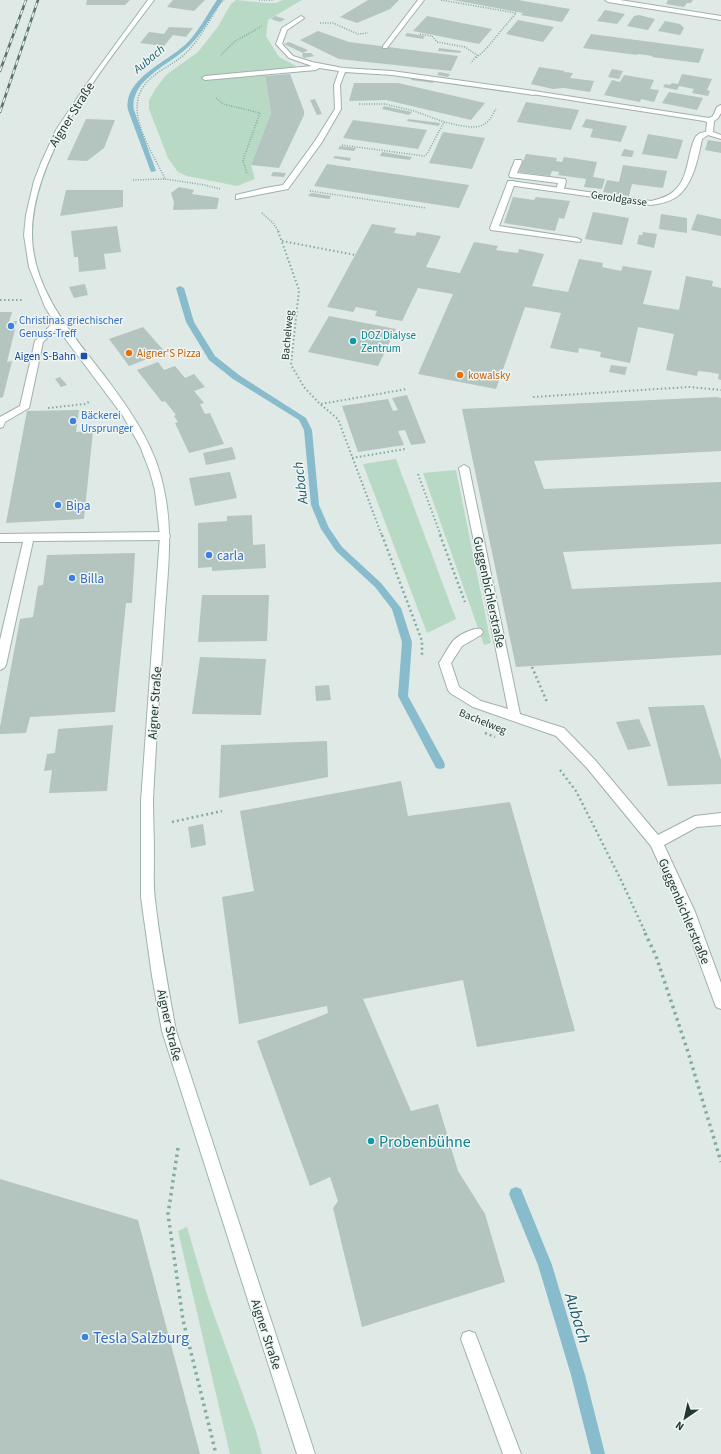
<svg xmlns="http://www.w3.org/2000/svg" width="721" height="1454" viewBox="0 0 721 1454" font-family="'Source Sans 3',sans-serif">
<style>
.green{fill:#b8dac4}
.lines{fill:none;stroke-linecap:round;stroke-linejoin:round}
.stream{fill:#88bccd;fill-rule:evenodd}
.building{fill:#b4c4bf}
.service-casing{stroke:#a2b0ad;stroke-width:2}
.minor-casing{stroke:#a2b0ad;stroke-width:2}
.secondary-casing{stroke:#9eb5af;stroke-width:2}
.path-far3{stroke:#80aca2;stroke-width:1.5;stroke-dasharray:1 1.5;stroke-linecap:butt}
.path-far2{stroke:#80aca2;stroke-width:2;stroke-dasharray:1.5 2.5;stroke-linecap:butt}
.path-far1{stroke:#80aca2;stroke-width:2.5;stroke-dasharray:2 3;stroke-linecap:butt}
.path{stroke:#80aca2;stroke-width:3.5;stroke-dasharray:2.5 4;stroke-linecap:butt}
.service{fill:#fff;fill-rule:evenodd}
.minor{fill:#fff;fill-rule:evenodd}
.secondary{fill:#fff;fill-rule:evenodd}
.rail-casing{stroke:#5b7470;stroke-width:2.5}
.rail{stroke:#eff6f3;stroke-width:1.5;stroke-dasharray:5;stroke-linecap:butt}
.shop-dot{fill:#3f7fe0;stroke:#eff6f3;stroke-width:1.5}
.culture-dot{fill:#0f9aa8;stroke:#eff6f3;stroke-width:1.5}
.food-dot{fill:#e8710a;stroke:#eff6f3;stroke-width:1.5}
.transit-dot{fill:#1a4fb4;stroke:#eff6f3;stroke-width:1.5}
.labels{text-anchor:middle;stroke-width:3;stroke-linejoin:round;paint-order:stroke}
.far-street-label{font-size:11px;fill:#213834;stroke:#eff6f3}
.far-shop-label{font-size:11px;fill:#366cbe;stroke:#eff6f3;text-anchor:start}
.far-culture-label{font-size:11px;fill:#0d838f;stroke:#eff6f3;text-anchor:start}
.far-food-label{font-size:11px;fill:#c56008;stroke:#eff6f3;text-anchor:start}
.far-transit-label{font-size:11px;fill:#164399;stroke:#eff6f3;text-anchor:end}
.far-water-label{font-size:12px;font-style:italic;fill:#1e5c71;stroke:#eff6f3}
.street-label{font-size:13px;fill:#213834;stroke:#eff6f3}
.shop-label{font-size:13px;fill:#366cbe;stroke:#eff6f3;text-anchor:start}
.water-label{font-size:14px;font-style:italic;fill:#1e5c71;stroke:#eff6f3}
.near-culture-label{font-size:16px;fill:#0d838f;stroke:#eff6f3;text-anchor:start}
.near-shop-label{font-size:16px;fill:#366cbe;stroke:#eff6f3;text-anchor:start}
.near-water-label{font-size:17px;font-style:italic;fill:#1e5c71;stroke:#eff6f3}
</style>
<rect width="100%" height="100%" fill="#dfe9e6"/>
<!-- green -->
<g class="green">
<path d="M236 0 266 3H276L283 0H302L268 20 266 36 279 57 296 66 265 76 271 113 251 165 255 179 237 186 187 176 178 172 168 158 149 109V100L156 88 166 75 198 52 217 28 231 4Z"/>
<path d="M396 459 456 619 427 633 363 464Z"/>
<path d="M456 470 491 643 484 645 423 473Z"/>
<path d="M187 1227 208 1298 256 1431 262 1454H230L178 1231Z"/>
</g>
<g class="lines">
<!-- stream -->
<g class="stream">
<path d="M217 0H223C212 14 204 31 192 43 175 63 129 78 134 110L156 171 151 172 128 110C123 77 171 61 189 41 200 29 208 13 217 0Z"/>
<path d="M180 286 184 288 194 322 215 356 239 375 306 418 312 430 319 505 329 528 342 547 381 583 401 608 412 642 408 696 444 762 445 765 444 768 440 769 436 768 398 696 402 642 392 609 375 587 336 551 321 529 311 505 304 430 299 420 233 379 209 360 186 322 176 288Z"/>
<path d="M516 1187 521 1189 552 1265 585 1375 605 1454H591L571 1375 538 1265 509 1194 511 1189Z"/>
</g>
</g>
<!-- building -->
<g class="building">
<path d="M87 0H130L125 5H86Z"/>
<path d="M173 0H205L194 11 167 7Z"/>
<path d="M368 0H399L390 9 357 23 340 17Z"/>
<path d="M453 0H518L570 9 562 22 521 15 523 13Z"/>
<path d="M668 0H693L691 3H687L684 7 666 4Z"/>
<path d="M605 10 625 14 617 24 597 21Z"/>
<path d="M639 15 655 19 648 30 627 26 634 16Z"/>
<path d="M275 16 285 19 280 22 271 19Z"/>
<path d="M427 16 492 29 479 44 413 31Z"/>
<path d="M518 20 554 27 543 42 506 34Z"/>
<path d="M665 21 680 24 684 28 680 35 658 31Z"/>
<path d="M169 27 193 28 186 37 173 35 164 46 140 43 149 32 164 34Z"/>
<path d="M318 31 349 42 458 56 451 71 339 59 300 40Z"/>
<path d="M407 33 425 36 423 39 405 36Z"/>
<path d="M591 34 704 49 699 63 652 57 653 56 638 54 637 55 583 48Z"/>
<path d="M289 42 308 50 303 53 284 44Z"/>
<path d="M439 48 461 51 460 53 438 51Z"/>
<path d="M303 53H311L314 56 304 58 302 56Z"/>
<path d="M539 67 565 71 564 72 573 73 570 78 594 81 590 92 564 88 553 89 531 84Z"/>
<path d="M612 69 623 71 619 79 608 77Z"/>
<path d="M439 72 450 74 448 77 437 75Z"/>
<path d="M290 74 304 111V115L279 168 251 165 271 113 265 76Z"/>
<path d="M682 74 712 79 707 90 710 91 708 96 692 93 694 89 679 86 677 90 663 87 665 84 670 85 672 83 678 84Z"/>
<path d="M624 75 654 80 650 89 659 90 654 102 641 99 640 102 604 95 612 80 620 82Z"/>
<path d="M412 78 434 81 433 83 411 80Z"/>
<path d="M354 83H398L485 103 471 120 386 100 349 101Z"/>
<path d="M669 92 703 98 697 110 662 103Z"/>
<path d="M315 99 322 114 317 115 310 100Z"/>
<path d="M526 102 579 110 571 130 517 122Z"/>
<path d="M384 106 412 112 409 115 382 109Z"/>
<path d="M86 119 115 120 104 148 87 161 67 160Z"/>
<path d="M408 119 440 123 439 126 407 121Z"/>
<path d="M586 119 627 126 621 142 590 137 593 129 582 127Z"/>
<path d="M353 120 427 130 418 149 343 138Z"/>
<path d="M443 132 485 138 472 169 429 163Z"/>
<path d="M648 134 683 140 677 159 642 154Z"/>
<path d="M708 140 721 142V153L705 150Z"/>
<path d="M340 146 356 148 354 151 338 149Z"/>
<path d="M624 149 634 151 632 157 621 156Z"/>
<path d="M382 152 412 157 410 160 380 156Z"/>
<path d="M526 154 557 158 556 161 562 162 564 157 597 162 593 177 605 179 602 189 584 187 586 179 558 175 559 172 552 171 550 176 519 172Z"/>
<path d="M335 156 351 158 350 161 333 158Z"/>
<path d="M327 164 469 185 459 208 314 186Z"/>
<path d="M623 165 667 171 663 188 632 184 629 196 603 192 607 180 619 182Z"/>
<path d="M273 172 286 173 284 177 271 176Z"/>
<path d="M179 187 194 190 192 194 219 198 217 209 173 210 174 202 171 193Z"/>
<path d="M66 190H123V207L60 216Z"/>
<path d="M311 193 331 196 329 199 308 196Z"/>
<path d="M513 197 534 200 536 197 570 201 564 219 559 218 555 231 504 223Z"/>
<path d="M593 212 629 218 622 245 585 239Z"/>
<path d="M661 214 687 218V233L659 229Z"/>
<path d="M697 214 721 219V236L691 230Z"/>
<path d="M372 224 396 228 394 233 415 236 417 232 441 236 426 267 460 273 474 242 498 246 496 250 518 253 519 249 544 254 532 286 568 292 579 259 603 263 602 267 621 271 623 266 652 271 643 304 679 310 686 276 713 281 712 286 721 288V380L718 379 719 374 708 372 698 371 697 376 666 370 674 334 638 327 630 363 600 357 601 352 579 348 578 353 550 348 561 313 525 307 496 389 418 374 453 294 418 288 402 321 375 316 377 311 356 307 353 312 327 307Z"/>
<path d="M117 226 121 252 104 254 106 269 79 272 78 257H74L71 231Z"/>
<path d="M643 232 657 234 654 248 637 244 639 235H642Z"/>
<path d="M85 284 88 295 74 298 69 287Z"/>
<path d="M0 312H12L9 322 17 321 7 362 12 361 3 397 0 398Z"/>
<path d="M329 316 396 329 378 366 308 352Z"/>
<path d="M143 327 165 352 129 366 109 339Z"/>
<path d="M158 362 164 370 175 366 185 378 194 374 205 387 194 391 204 403 200 404 205 414 210 413 224 444 189 453 175 423 178 422 174 416 176 415 165 401 162 402 137 370Z"/>
<path d="M611 365 627 367 625 375 609 372Z"/>
<path d="M60 377 67 385 61 387 55 379Z"/>
<path d="M407 395 426 443 411 445 405 430 398 431 404 445 358 452 342 406 388 399 393 411 398 410 392 398Z"/>
<path d="M717 397 721 398V451L534 461 544 489 721 482V544L563 552 572 589 721 582V655L516 667 462 409Z"/>
<path d="M79 410 76 432 93 431 84 519 6 523 27 411Z"/>
<path d="M232 447 236 459 206 465 203 453Z"/>
<path d="M230 472 237 498 195 506 189 478Z"/>
<path d="M252 515 253 545 265 544 266 568 212 571V567L198 568V523L227 521V516Z"/>
<path d="M135 553 132 603H126L115 712 30 717 26 733 0 734V727L20 619 33 617 38 586 43 585 47 555Z"/>
<path d="M202 595H269L267 641 198 642Z"/>
<path d="M200 657 266 659 261 715 192 714Z"/>
<path d="M329 685 331 700 316 701 315 686Z"/>
<path d="M704 705 721 760V784L668 786 648 707Z"/>
<path d="M639 719 651 746 628 750 616 722Z"/>
<path d="M113 725 107 791 49 793 52 770 44 771 47 754 55 753 58 729Z"/>
<path d="M327 741 328 777 219 798 221 745Z"/>
<path d="M401 781 408 816 510 802 575 1031 477 1047 463 980 363 999 411 1111 438 1104 458 1171 485 1214 505 1282 362 1327 333 1208 338 1201 330 1177 310 1186 257 1041 328 1013 327 1006 239 1024 222 897 254 891 240 811Z"/>
<path d="M203 824 206 845 191 848 188 827Z"/>
<path d="M0 1179 138 1220 200 1454H0Z"/>
</g>
<g class="lines">
<!-- service casing -->
<g class="service-casing">
<g id="service">
<path d="M418 0H424L387 48H383V46Z"/>
<path d="M301 16 304 18 303 19 287 30 282 44 293 56 312 62 343 68 392 71 534 91 537 93 534 95 392 75 345 72 340 85 341 109 322 142 288 189 236 199V195L265 188 283 185 315 141 335 109 334 85 339 71 319 68 316 70 205 80 202 78 205 76 312 66 289 58 276 44 282 28Z"/>
<path d="M515 160H521L522 162 517 173 565 179 566 181 563 192H557L556 190 558 183 510 177 509 175Z"/>
<path d="M508 181H514L515 183 499 226 577 238 581 240 580 242 491 230 490 228Z"/>
<path d="M59 319 62 320 63 322 62 324 43 342 29 408 5 422 3 427 0 428V417L20 406 35 341 56 320Z"/>
<path d="M165 532 169 533 170 536 169 539 165 540 33 541 6 665 4 668 0 670V640L23 542H0V534Z"/>
<path d="M469 1331 475 1333 521 1454H503L461 1339 463 1333Z"/>
</g>
</g>
<!-- minor casing -->
<g class="minor-casing">
<g id="minor">
<path d="M605 0H620L721 16V20L608 2Z"/>
<path d="M534 91 709 118 713 116 717 107 721 105V113L718 118 714 121 713 132 721 135V139L708 135 702 139C698 158 693 187 675 198 668 202 659 204 651 205L508 185V181H511L651 201C659 199 668 197 674 191 689 178 687 155 695 138 697 134 702 132 706 132L707 122 704 121 532 94V92Z"/>
<path d="M464 465 469 468 520 714 564 728 595 760 658 835 695 816 721 813V825L697 827 664 845 695 912 721 983V1009L716 1007 681 912 651 846 587 768 556 736 473 707 450 693 448 690 439 663 441 660C445 654 448 647 453 641 458 635 474 627 481 629L483 632 481 635 462 646 451 663 459 687 481 701 508 709 459 468Z"/>
</g>
</g>
<!-- secondary casing -->
<g class="secondary-casing">
<path id="secondary" d="M148 0H154C107 63 34 150 32 232 31 291 76 338 109 382 133 414 157 450 164 490 173 530 168 570 165 611 161 674 156 737 153 800 153 818 154 837 154 855 154 870 153 885 155 900 160 944 168 987 176 1031L315 1454H297L162 1031 152 976 141 897V801L160 536 155 490 150 472 140 446 123 416 61 333 45 307 29 267 24 235 26 215 34 181 41 163 56 130 88 82Z"/>
</g>
<!-- path-far3 -->
<g class="path-far3">
<path d="M259 0H273"/>
<path d="M441 0 516 13 485 50 476 58"/>
<path d="M320 23H333L358 34 368 33"/>
<path d="M420 34 432 36 437 42 465 47 477 55 471 63"/>
<path d="M221 55 234 42 262 26"/>
<path d="M216 98 223 104 260 113 243 160 247 174"/>
<path d="M359 104H385L414 111 444 122"/>
<path d="M342 145 424 156 427 154 444 122C455 124 478 132 487 122 491 119 493 113 496 109"/>
<path d="M133 180 165 179"/>
<path d="M220 189 205 185 165 179C152 150 119 107 150 79 162 68 178 62 189 50 198 40 205 28 212 17 216 11 218 4 224 0"/>
<path d="M310 191 426 208"/>
<path d="M262 213 273 223 279 232"/>
</g>
<!-- path-far2 -->
<g class="path-far2">
<path d="M278 231 299 290 291 365 304 387 320 404 338 419 382 536"/>
<path d="M282 241 355 255"/>
<path d="M0 300H22"/>
<path d="M533 397 689 387 721 390"/>
<path d="M321 404 407 389"/>
<path d="M48 408 85 404 89 402"/>
<path d="M352 458 405 449"/>
<path d="M418 474 441 536"/>
</g>
<!-- path-far1 -->
<g class="path-far1">
<path d="M382 535 422 641V655"/>
<path d="M440 535 465 602"/>
<path d="M532 667 547 702"/>
<path d="M485 733 495 737"/>
<path d="M560 770 576 791 620 878 646 934"/>
<path d="M172 822 222 811"/>
</g>
<!-- path -->
<g class="path">
<path d="M645 933 656 956 688 1052 721 1162"/>
<path d="M178 1148 168 1214 183 1320 216 1454"/>
</g>
<!-- service -->
<use href="#service" class="service"/>
<!-- minor -->
<use href="#minor" class="minor"/>
<!-- secondary -->
<use href="#secondary" class="secondary"/>
<!-- rail casing -->
<g class="rail-casing">
<g id="rail">
<path d="M0 71 26 0"/>
<path d="M0 112 38 0"/>
</g>
</g>
<!-- rail -->
<use href="#rail" class="rail"/>
</g>
<!-- markers -->
<g class="shop-dot">
<circle cx="11" cy="326" r="4"/>
<circle cx="73" cy="421" r="4"/>
<circle cx="58" cy="505" r="4"/>
<circle cx="209" cy="555" r="4"/>
<circle cx="72" cy="578" r="4"/>
<circle cx="85" cy="1337" r="4"/>
</g>
<g class="culture-dot">
<circle cx="353" cy="341" r="4"/>
<circle cx="371" cy="1141" r="4"/>
</g>
<g class="food-dot">
<circle cx="129" cy="353" r="4"/>
<circle cx="460" cy="375" r="4"/>
</g>
<rect class="transit-dot" x="80" y="352" width="8" height="8" rx="2"/>
<g class="labels">
<!-- far-street labels -->
<g class="far-street-label">
<text transform="translate(619 198) rotate(8)" y="4">Geroldgasse</text>
<text transform="translate(287 335) rotate(-85)" y="4">Bachelweg</text>
<text transform="translate(483 721) rotate(22)" y="4">Bachelweg</text>
</g>
<!-- far-shop labels -->
<g class="far-shop-label">
<text x="19" y="324">Christinas griechischer<tspan x="19" dy="13">Genuss-Treff</tspan></text>
<text x="81" y="419">Bäckerei<tspan x="81" dy="13">Ursprunger</tspan></text>
</g>
<!-- far-culture labels -->
<g class="far-culture-label">
<text x="361" y="339">DOZ Dialyse<tspan x="361" dy="13">Zentrum</tspan></text>
</g>
<!-- far-food labels -->
<g class="far-food-label">
<text x="137" y="357">Aigner'S Pizza</text>
<text x="468" y="379">kowalsky</text>
</g>
<!-- far-transit labels -->
<g class="far-transit-label">
<text x="76" y="360">Aigen S-Bahn</text>
</g>
<!-- far-water labels -->
<g class="far-water-label">
<text transform="translate(149 59) rotate(-40)" y="4">Aubach</text>
</g>
<!-- street labels -->
<g class="street-label">
<text transform="translate(71 114) rotate(-58)" y="5">Aigner Straße</text>
<text transform="translate(490 592) rotate(78)" y="5">Guggenbichlerstraße</text>
<text transform="translate(154 703) rotate(-86)" y="5">Aigner Straße</text>
<text transform="translate(685 911) rotate(67)" y="5">Guggenbichlerstraße</text>
<text transform="translate(170 1025) rotate(77)" y="5">Aigner Straße</text>
<text transform="translate(267 1334) rotate(72)" y="5">Aigner Straße</text>
</g>
<!-- shop labels -->
<g class="shop-label">
<text x="66" y="510">Bipa</text>
<text x="217" y="560">carla</text>
<text x="80" y="583">Billa</text>
</g>
<!-- water labels -->
<g class="water-label">
<text transform="translate(300 483) rotate(-97)" y="5">Aubach</text>
</g>
<!-- near-culture labels -->
<g class="near-culture-label">
<text x="379" y="1147">Probenbühne</text>
</g>
<!-- near-shop labels -->
<g class="near-shop-label">
<text x="93" y="1343">Tesla Salzburg</text>
</g>
<!-- near-water labels -->
<g class="near-water-label">
<text transform="translate(578 1318) rotate(73)" y="6">Aubach</text>
</g>
</g>
<!-- north arrow -->
<g transform="translate(685 1418) rotate(214)" stroke="#eff6f3" stroke-width="3" paint-order="stroke">
<path d="M0-3L7 15L0 10L-7 15Z" fill="#213834"/>
<text y="-6" font-size="11" font-weight="bold" text-anchor="middle" fill="#213834">N</text>
</g>
</svg>
